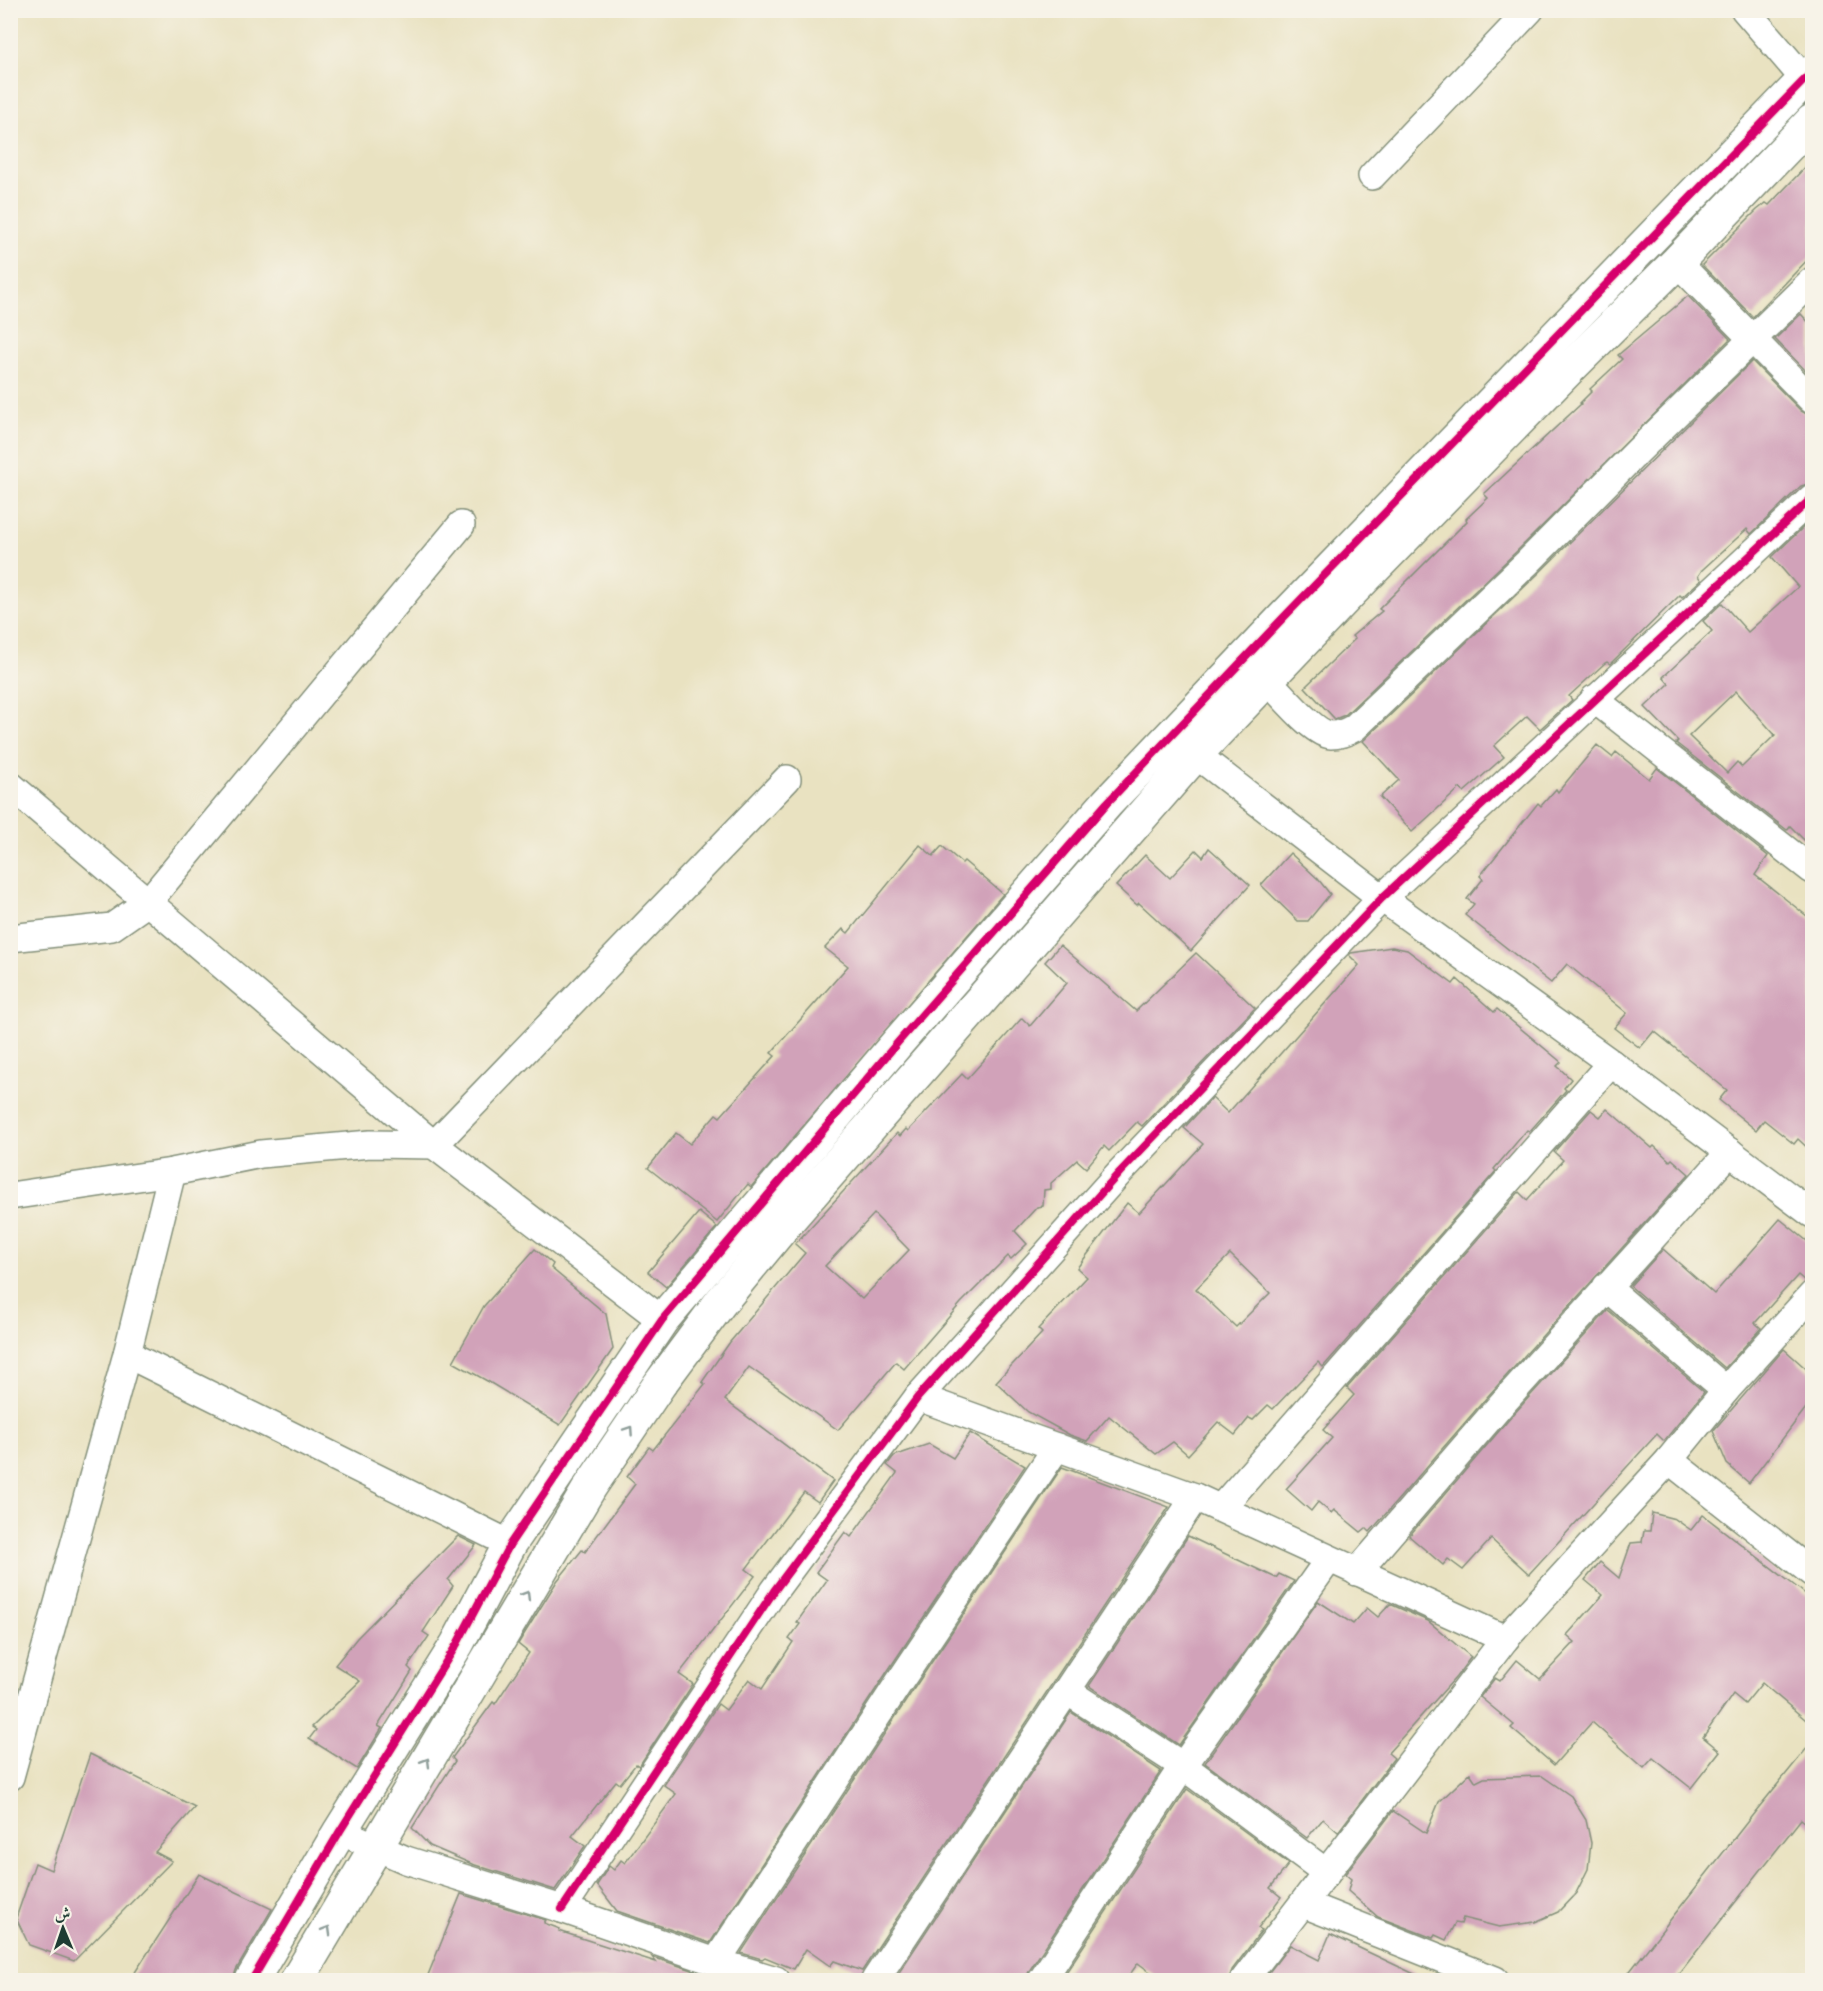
<svg xmlns="http://www.w3.org/2000/svg" width="1823" height="1991" viewBox="0 0 1823 1991" font-family="'Libre Caslon Text',Amiri,serif">
<style>
.building{fill:#d1a2b9;fill-rule:evenodd}
.lines{fill:none;stroke-linecap:round;stroke-linejoin:round}
.street-casing{stroke:#84907a;stroke-width:30}
.secondary-casing{stroke:#84907a;stroke-width:36}
.street{stroke:#fff;stroke-width:27}
.secondary{stroke:#fff;stroke-width:33}
.cycleway-casing{stroke:#f7f3e8;stroke-width:11}
.cycleway{stroke:#d6006c;stroke-width:8}
.oneway{stroke:#8f9e9a}
</style>
<rect width="100%" height="100%" fill="#f7f3e8"/>
<filter id="ink" filterUnits="userSpaceOnUse"><feTurbulence type="fractalNoise" baseFrequency=".0167" numOctaves="2"/><feDisplacementMap in="SourceGraphic" scale="12" xChannelSelector="R" yChannelSelector="G"/><feConvolveMatrix kernelMatrix="1 2 1 2 8 2 1 2 1" color-interpolation-filters="sRGB"/></filter>
<filter id="wash" filterUnits="userSpaceOnUse"><feTurbulence type="fractalNoise" baseFrequency=".008" numOctaves="4" result="noise"/><feDisplacementMap in="SourceGraphic" scale="24" xChannelSelector="R" yChannelSelector="G"/><feGaussianBlur stdDeviation="1.35" result="paint"/><feColorMatrix in="noise" values="0 0 0 0 0 0 0 0 0 0 0 0 0 0 0 0 0 1.4 0 .05"/><feComposite in="paint" operator="in"/></filter>
<g filter="url(#wash)">
<rect width="100%" height="100%" fill="#e9e2c1"/>
<g id="blocks">
<!-- building -->
<g class="building">
<path d="M1812 160V255L1753 317 1702 265 1757 210 1766 203 1769 205Z"/>
<path d="M1688 296 1730 339 1516 552 1345 715 1335 719 1305 687 1355 639 1352 636 1382 611 1379 609 1467 521 1466 519 1488 498 1484 494 1581 404 1580 403 1592 391 1590 389 1622 359 1618 355Z"/>
<path d="M1801 314 1812 326V369L1808 373 1775 339Z"/>
<path d="M1752 361 1801 411 1812 417V483L1801 486 1751 534 1747 529 1702 570 1698 576 1701 580 1682 597 1680 595 1610 664 1607 662 1605 663 1569 696 1572 700 1540 729 1527 716 1494 746 1504 757 1464 792 1460 788 1412 832 1380 797 1399 780 1363 741 1538 574Z"/>
<path d="M1812 519V848L1790 826 1787 830 1676 743 1678 741 1645 707 1669 684 1663 677 1712 631 1703 621 1722 603 1748 632 1798 587 1772 557ZM1736 691 1775 735 1742 767 1737 762 1727 773 1689 736Z"/>
<path d="M1597 745 1612 757 1616 752 1649 779 1657 768 1768 856 1755 875 1812 920V1152L1798 1139 1794 1144 1764 1120 1756 1130 1719 1100 1727 1090 1654 1031 1640 1048 1614 1028 1627 1013 1567 964 1551 983 1465 915 1474 904 1467 899 1483 879 1480 876 1538 803 1541 806 1556 789 1558 792Z"/>
<path d="M920 845 933 856 942 846 962 863 964 861 1003 894 751 1187 748 1184 717 1222 648 1168 676 1133 690 1144 716 1114 720 1117 775 1056 771 1053 848 966 825 948 843 929 848 933Z"/>
<path d="M1209 848 1250 885 1191 951 1139 903 1137 905 1116 886 1145 855 1170 878 1196 850 1203 857Z"/>
<path d="M1290 853 1318 879 1330 894 1308 921H1298L1261 885Z"/>
<path d="M1060 945 1136 1011 1196 953 1255 1008 1142 1126 1137 1122 1109 1151 1104 1146 1086 1168 1077 1160 1051 1183V1189L1044 1190 1043 1206 1037 1207 1015 1231 1027 1244 1011 1259 1008 1256 961 1303 904 1369 896 1362 838 1430 749 1367 725 1400 833 1481 818 1502 804 1492 746 1569 755 1576 679 1674 693 1684 639 1766 636 1764 620 1784 616 1781 572 1836 585 1846 555 1890 472 1864 430 1846 412 1828 455 1761 452 1758 493 1702 495 1704 529 1653 518 1644 557 1581 582 1550 585 1552 635 1484 627 1477 649 1447 653 1450 705 1384 702 1382 730 1342 805 1253 795 1244 897 1133 900 1136 906 1129 908 1131 962 1074 967 1079 1022 1018 1030 1026 1067 983 1045 962ZM874 1214 909 1250 862 1299 825 1266Z"/>
<path d="M1392 947 1407 950 1453 984 1457 979 1494 1012 1497 1009 1561 1062 1557 1066 1571 1079 1564 1088 1566 1090 1529 1132 1527 1130 1494 1169 1496 1171 1323 1367 1318 1362 1273 1409 1268 1405 1253 1420 1249 1418 1235 1435 1218 1422 1188 1455 1173 1442 1156 1454 1109 1416 1087 1441 1070 1435 1028 1412 996 1382 1042 1333 1038 1329 1087 1277 1077 1268 1127 1203 1139 1213 1203 1144 1184 1128 1212 1098 1228 1113 1359 965 1349 955 1351 953ZM1230 1254 1270 1293 1236 1327 1196 1289Z"/>
<path d="M1607 1109 1652 1148 1654 1146 1670 1161 1672 1159 1689 1174 1488 1396 1370 1532 1366 1528 1361 1532 1334 1510 1331 1513 1318 1502 1311 1511 1286 1489 1332 1438 1323 1430 1354 1395 1347 1388 1519 1192 1527 1200 1563 1160 1554 1152 1591 1110 1600 1117Z"/>
<path d="M699 1212 717 1227 666 1287 648 1272Z"/>
<path d="M1780 1219 1812 1245V1280L1805 1281 1798 1275 1755 1323 1761 1328 1725 1368 1630 1286 1663 1249 1714 1294Z"/>
<path d="M535 1249 553 1264 551 1268 606 1314 613 1349 560 1425 489 1382 453 1362 484 1306Z"/>
<path d="M1608 1310 1704 1392 1664 1441 1657 1434 1529 1574 1491 1539 1463 1570 1448 1559 1443 1565 1409 1536 1512 1416Z"/>
<path d="M1784 1349 1812 1374V1400L1749 1483 1727 1464 1713 1431Z"/>
<path d="M970 1433 1025 1466 887 1672 710 1943 617 1911 597 1885 609 1866 614 1870 621 1860 625 1863 676 1794 664 1785 718 1704 726 1710 749 1679 762 1689 793 1642 789 1639 800 1624 797 1622 827 1580 816 1572 845 1532 851 1537 897 1473 887 1465 894 1456 929 1444 953 1458Z"/>
<path d="M1062 1467 1169 1507 862 1971 834 1961 830 1966 806 1949 794 1969 765 1957 762 1959 741 1953 913 1690Z"/>
<path d="M1652 1513 1675 1519 1691 1530 1703 1515 1812 1599V1725L1762 1683 1745 1704 1733 1694 1703 1737 1720 1751 1691 1788 1653 1758 1644 1768 1592 1722 1554 1765 1511 1728 1514 1725 1480 1697 1495 1678 1500 1681 1517 1660 1540 1679 1575 1642 1567 1635 1603 1595 1585 1580 1600 1562 1619 1578 1631 1543 1642 1542 1644 1531H1650Z"/>
<path d="M458 1536 476 1545 448 1580 453 1586 423 1632 429 1636 408 1667 412 1671 378 1726 382 1728 357 1769 309 1739 316 1730 312 1727 360 1681 335 1665 357 1638Z"/>
<path d="M1188 1536 1276 1578 1279 1574 1294 1581 1179 1745 1089 1686Z"/>
<path d="M1318 1601 1353 1624 1367 1608 1378 1617 1390 1604 1428 1621 1471 1657 1456 1677 1388 1753 1394 1758 1338 1832 1323 1819 1307 1838 1205 1763Z"/>
<path d="M1071 1712 1161 1771 1029 1971 1026 1980H900L896 1977Z"/>
<path d="M1812 1742V1828L1801 1819 1674 1980H1623L1755 1812Z"/>
<path d="M90 1754 195 1807 155 1852 172 1861 74 1961 29 1945 16 1918 35 1863 51 1870Z"/>
<path d="M1470 1773 1476 1782 1484 1778 1542 1776 1571 1796 1586 1820 1591 1843 1588 1869 1576 1893 1558 1912 1535 1922 1499 1927 1463 1918 1461 1924 1455 1923 1446 1940 1435 1935 1433 1938 1378 1917 1348 1891 1351 1879 1345 1874 1393 1811 1426 1833 1439 1802Z"/>
<path d="M1187 1789 1289 1864 1270 1888 1281 1897 1258 1928 1262 1930 1232 1970 1229 1980H1161L1138 1963 1126 1980H1061Z"/>
<path d="M199 1874 272 1909 236 1970 233 1980H130Z"/>
<path d="M461 1894 546 1920 544 1923 560 1929 559 1931 656 1962 652 1957 723 1980H426Z"/>
<path d="M1330 1934 1427 1980H1263L1290 1945 1319 1960Z"/>
</g>
</g>
</g>
<g filter="url(#ink)">
<use href="#blocks" fill-opacity="0" stroke="#84907a" stroke-width="1.5"/>
<g class="lines">
<!-- street casing -->
<g class="street-casing">
<g id="street">
<path d="M1745 10 1805 80"/>
<path d="M1372 176 1530 10"/>
<path d="M1677 262 1812 400"/>
<path d="M1267 680C1281 693 1313 734 1331 735 1340 735 1347 732 1354 728L1527 563 1638 451 1812 281"/>
<path d="M1594 699 1812 870"/>
<path d="M1181 743 1382 898 1611 1063 1812 1214"/>
<path d="M10 785 434 1145 662 1320"/>
<path d="M10 938 112 927 148 902 461 525"/>
<path d="M10 1196 172 1172 261 1154 370 1144 434 1145 787 779"/>
<path d="M1606 1287 1726 1390"/>
<path d="M127 1354 510 1544"/>
<path d="M918 1397 1195 1497 1505 1639"/>
<path d="M1669 1460 1812 1573"/>
<path d="M1221 1508 1611 1063"/>
<path d="M1357 1572 1500 1406 1730 1152"/>
<path d="M1067 1691 1183 1766 1327 1873"/>
<path d="M10 1777 127 1354 172 1172"/>
<path d="M340 1831 406 1860 562 1909 716 1962 776 1980"/>
<path d="M1304 1904 1495 1980"/>
<path d="M562 1909 774 1591 918 1397 1120 1172 1382 898 1812 498"/>
<path d="M716 1962 900 1681 1057 1447"/>
<path d="M875 1980 1195 1497"/>
<path d="M1042 1980 1183 1766 1329 1559"/>
<path d="M1244 1980 1505 1639 1669 1460 1726 1390 1812 1295"/>
</g>
</g>
<!-- secondary casing -->
<g class="secondary-casing">
<g id="secondary">
<path d="M252 1980 340 1831 457 1644 510 1544 662 1320 899 1041 1107 803 1284 617 1812 72"/>
<path d="M297 1980 590 1487 659 1385 720 1303 786 1223 1195 755 1348 595 1570 368 1677 262 1812 121"/>
</g>
</g>
<!-- street -->
<use href="#street" class="street"/>
<!-- secondary -->
<use href="#secondary" class="secondary"/>
<!-- cycleway casing -->
<g class="cycleway-casing">
<g id="cycleway">
<path d="M562 1909 774 1591 918 1397 1120 1172 1382 898 1812 498"/>
<path d="M252 1980 340 1831 457 1644 510 1544 662 1320 899 1041 1107 803 1284 617 1812 72"/>
</g>
</g>
<!-- cycleway -->
<use href="#cycleway" class="cycleway"/>
</g>
<!-- one-way arrows -->
<defs><path id="oneway-chevron" d="M-2-3.5L2.5 0L-2 3.5" fill="none" stroke-width="1.6" stroke-linecap="round" stroke-linejoin="round" transform="scale(1.5)"/></defs>
<g class="oneway">
<use href="#oneway-chevron" transform="translate(629 1430) rotate(-56)"/>
<use href="#oneway-chevron" transform="translate(526 1595) rotate(-59)"/>
<use href="#oneway-chevron" transform="translate(426 1762) rotate(-59)"/>
<use href="#oneway-chevron" transform="translate(327 1930) rotate(-60)"/>
</g>
</g>
<!-- margin -->
<rect width="1823" height="1991" fill="none" stroke="#f7f3e8" stroke-width="36"/>
<!-- north arrow -->
<g transform="translate(63 1928) rotate(358)" stroke="#f7f3e8" stroke-width="4.5" paint-order="stroke">
<path d="M0-4.5L10 22L0 15L-10 22Z" fill="#1f3d34"/>
<text y="-9" font-size="16" font-weight="bold" text-anchor="middle" fill="#1f3d34">ش</text>
</g>
</svg>
